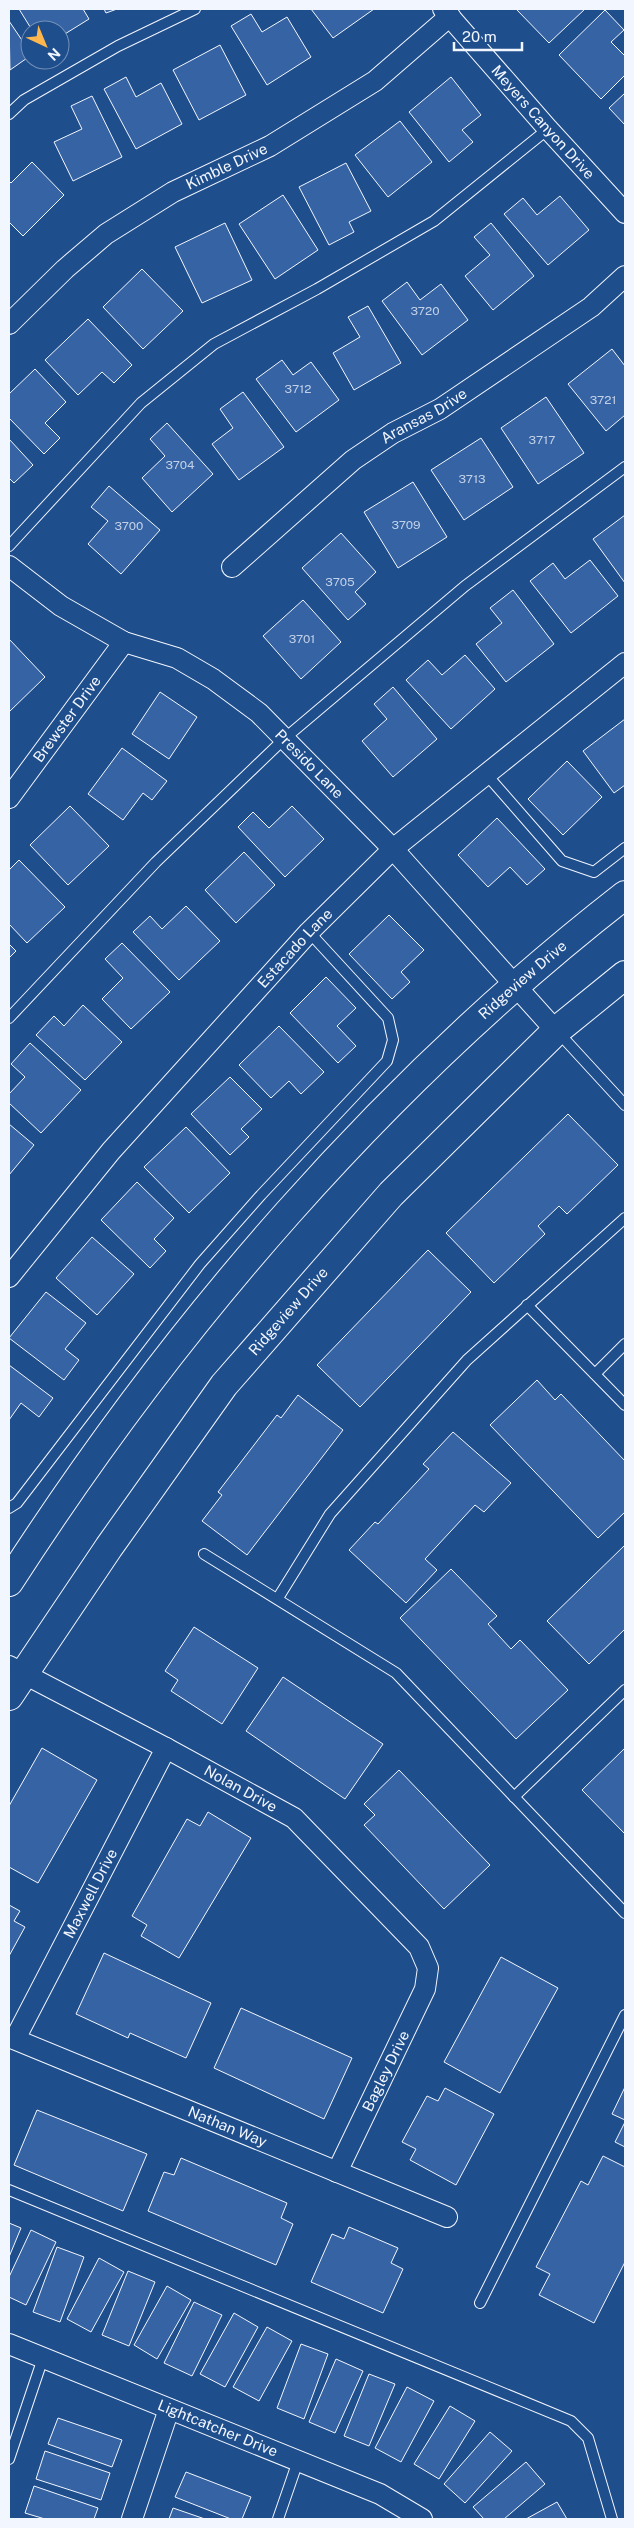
<svg xmlns="http://www.w3.org/2000/svg" width="634" height="2528" viewBox="0 0 634 2528" font-family="'Public Sans',sans-serif">
<style>
.building{fill:#3563a3;stroke:#f2f6ff}
.lines{fill:none;stroke-linecap:round;stroke-linejoin:round}
.service-casing{stroke:#f2f6ff;stroke-width:12}
.minor-casing{stroke:#f2f6ff;stroke-width:22}
.secondary-casing{stroke:#f2f6ff;stroke-width:30}
.service{stroke:#1f4e8c;stroke-width:10}
.minor{stroke:#1f4e8c;stroke-width:20}
.secondary{stroke:#1f4e8c;stroke-width:28}
.labels{text-anchor:middle;stroke-width:4;stroke-linejoin:round;paint-order:stroke}
.number-label{font-size:12px;fill:#c3d1e8}
.street-label{font-size:15px;fill:#f2f6ff;stroke:#1f4e8c}
</style>
<rect width="100%" height="100%" fill="#1f4e8c"/>
<!-- building -->
<g class="building">
<path d="M19 9H83L89 19 60 37V30H32Z"/>
<path d="M104 9H117L106 13Z"/>
<path d="M311 9H374L333 38Z"/>
<path d="M516 9H585L549 43Z"/>
<path d="M605 10 624 30 611 42 625 56V75L601 99 559 55Z"/>
<path d="M251 14 262 32 287 17 311 57 267 85 231 26Z"/>
<path d="M9 21 30 52V56L10 70Z"/>
<path d="M220 45 246 95 199 120 173 70Z"/>
<path d="M126 77 136 97 161 83 182 124 136 149 104 89Z"/>
<path d="M451 77 481 115 462 130 473 142 449 162 409 112Z"/>
<path d="M625 93V125L609 108Z"/>
<path d="M92 96 122 157 73 181 54 142 82 129 71 106Z"/>
<path d="M400 121 432 162 388 197 355 155Z"/>
<path d="M32 162 64 195 23 236 9 222V181L11 183Z"/>
<path d="M346 163 371 211 349 222 354 232 329 245 299 187Z"/>
<path d="M283 195 318 250 275 279 239 224Z"/>
<path d="M560 196 589 230 548 265 504 214 523 198 537 215Z"/>
<path d="M225 223 252 280 202 303 175 247Z"/>
<path d="M491 223 534 276 493 310 465 276 490 255 474 237Z"/>
<path d="M142 269 183 311 143 349 103 307Z"/>
<path d="M407 282 420 300 441 284 468 320 422 355 382 301Z"/>
<path d="M368 306 401 363 354 390 333 353 360 337 348 317Z"/>
<path d="M88 319 132 365 114 383 102 372 78 395 45 360Z"/>
<path d="M612 349 625 366V415L606 431 568 384Z"/>
<path d="M282 360 293 375 311 362 339 400 296 432 256 379Z"/>
<path d="M35 369 66 402 45 423 60 438 44 454 9 418V394Z"/>
<path d="M243 392 284 447 239 480 212 444 233 428 220 409Z"/>
<path d="M546 397 584 453 538 484 501 428Z"/>
<path d="M167 423 213 474 172 512 142 478 165 456 150 439Z"/>
<path d="M481 438 513 487 464 520 431 470Z"/>
<path d="M9 439 33 465 14 483 9 478Z"/>
<path d="M413 482 447 537 398 568 364 512Z"/>
<path d="M109 486 160 530 121 574 88 544 108 521 91 507Z"/>
<path d="M625 515V583L593 539Z"/>
<path d="M341 533 376 572 355 592 366 604 348 620 302 568Z"/>
<path d="M590 560 618 596 571 633 530 581 553 563 565 579Z"/>
<path d="M513 590 554 644 506 682 476 644 502 623 490 608Z"/>
<path d="M303 600 341 642 301 679 263 636Z"/>
<path d="M9 639 45 677 9 712Z"/>
<path d="M465 655 495 689 451 729 406 680 428 660 442 675Z"/>
<path d="M393 687 437 739 393 777 362 741 387 719 374 704Z"/>
<path d="M160 692 197 717 169 759 132 734Z"/>
<path d="M625 719V785L614 793 583 751Z"/>
<path d="M122 748 167 781 152 800 143 793 123 820 88 794Z"/>
<path d="M567 761 602 797 563 835 528 799Z"/>
<path d="M70 806 109 846 68 885 30 845Z"/>
<path d="M292 806 324 839 285 877 238 827 253 812 269 828Z"/>
<path d="M497 818 545 869 527 885 510 867 488 887 458 855Z"/>
<path d="M244 852 275 885 236 923 205 890Z"/>
<path d="M19 860 65 907 27 943 9 924V870Z"/>
<path d="M186 906 220 941 179 980 133 932 150 916 162 929Z"/>
<path d="M389 915 424 950 401 972 410 982 392 999 349 954Z"/>
<path d="M122 943 170 992 131 1029 102 999 123 978 105 959Z"/>
<path d="M9 944 16 951 9 958Z"/>
<path d="M326 977 356 1008 337 1026 356 1046 338 1063 290 1013Z"/>
<path d="M83 1005 122 1042 85 1080 36 1035 54 1016 64 1026Z"/>
<path d="M279 1026 324 1072 301 1094 289 1081 271 1098 239 1065Z"/>
<path d="M30 1043 81 1090 41 1133 9 1103V1094L25 1077 11 1064Z"/>
<path d="M230 1077 262 1109 241 1129 249 1137 230 1155 191 1114Z"/>
<path d="M568 1114 618 1165 567 1214 559 1206 538 1226 545 1234 494 1283 446 1233Z"/>
<path d="M9 1124 34 1145 9 1175Z"/>
<path d="M186 1127 230 1173 189 1213 144 1167Z"/>
<path d="M137 1182 174 1218 154 1239 166 1251 150 1268 101 1220Z"/>
<path d="M92 1237 134 1274 97 1315 56 1278Z"/>
<path d="M428 1250 471 1292 360 1407 317 1365Z"/>
<path d="M46 1292 86 1323 65 1349 79 1360 64 1380 9 1338Z"/>
<path d="M9 1365 53 1398 39 1417 21 1403 9 1420Z"/>
<path d="M537 1380 555 1400 561 1394 625 1461V1512L598 1538 490 1425Z"/>
<path d="M298 1395 343 1430 247 1555 202 1521 222 1495 218 1492 277 1415 281 1418Z"/>
<path d="M453 1432 511 1483 484 1512 475 1505 425 1559 437 1570 406 1603 349 1550 375 1522 378 1524 429 1469 423 1464Z"/>
<path d="M625 1545V1629L589 1664 547 1621Z"/>
<path d="M451 1569 497 1616 488 1624 511 1649 520 1640 568 1690 516 1739 400 1618Z"/>
<path d="M194 1627 258 1668 222 1724 171 1691 178 1680 165 1671Z"/>
<path d="M283 1677 383 1744 345 1799 246 1731Z"/>
<path d="M42 1748 97 1780 38 1883 9 1867V1806Z"/>
<path d="M625 1748V1834L582 1790Z"/>
<path d="M399 1770 490 1865 444 1909 364 1825 375 1815 364 1804Z"/>
<path d="M208 1812 251 1838 179 1958 141 1936 147 1925 132 1916 187 1819 200 1826Z"/>
<path d="M9 1905 20 1911 14 1921 25 1927 9 1956Z"/>
<path d="M104 1953 211 2003 186 2058 130 2033 128 2038 76 2014Z"/>
<path d="M501 1957 558 1988 500 2093 444 2062Z"/>
<path d="M241 2008 352 2058 324 2119 214 2068Z"/>
<path d="M625 2087V2120L612 2114Z"/>
<path d="M445 2088 494 2114 456 2185 410 2160 416 2149 402 2142 427 2096 438 2101Z"/>
<path d="M37 2110 147 2154 123 2211 14 2165Z"/>
<path d="M625 2122V2147L615 2142Z"/>
<path d="M603 2156 625 2167V2262L594 2323 539 2295 550 2274 536 2267 581 2181 588 2185Z"/>
<path d="M181 2158 287 2203 281 2218 293 2224 276 2265 148 2211 164 2172 174 2175Z"/>
<path d="M9 2223 21 2228 9 2257Z"/>
<path d="M349 2227 398 2248 391 2263 403 2269 383 2313 311 2282 332 2234 344 2239Z"/>
<path d="M31 2230 56 2242 26 2305 9 2297V2277Z"/>
<path d="M57 2247 84 2257 60 2322 33 2312Z"/>
<path d="M99 2258 124 2272 91 2332 67 2319Z"/>
<path d="M128 2271 155 2282 129 2346 102 2335Z"/>
<path d="M167 2286 191 2300 157 2359 134 2345Z"/>
<path d="M194 2302 222 2315 192 2376 164 2363Z"/>
<path d="M234 2313 258 2327 225 2387 200 2374Z"/>
<path d="M267 2327 292 2341 259 2401 233 2387Z"/>
<path d="M301 2344 328 2354 304 2419 277 2408Z"/>
<path d="M336 2359 363 2371 335 2433 309 2422Z"/>
<path d="M369 2374 395 2384 369 2446 344 2436Z"/>
<path d="M407 2387 434 2401 401 2462 375 2448Z"/>
<path d="M450 2406 475 2421 439 2479 414 2464Z"/>
<path d="M58 2418 122 2440 112 2467 48 2444Z"/>
<path d="M490 2432 512 2451 465 2503 444 2484Z"/>
<path d="M45 2451 110 2473 101 2500 36 2479Z"/>
<path d="M526 2462 545 2484 504 2519H484L473 2507Z"/>
<path d="M186 2472 251 2497 242 2519H231L175 2497Z"/>
<path d="M34 2486 98 2508 94 2519H45L25 2513Z"/>
<path d="M557 2502 567 2519H526Z"/>
<path d="M173 2508 205 2519H169Z"/>
</g>
<g class="lines">
<!-- service casing -->
<g class="service-casing">
<g id="service">
<path d="M9 114 24 100 118 46 195 9"/>
<path d="M9 546 141 403 214 344 317 289 434 221 548 129"/>
<path d="M486 774 562 861 594 872 625 848"/>
<path d="M9 1018 156 862 284 739 465 586 625 467"/>
<path d="M557 1031 625 1105"/>
<path d="M527 1305 625 1405"/>
<path d="M595 1374 625 1344"/>
<path d="M9 1508 17 1503 200 1264 261 1195 387 1061 393 1040 388 1018 309 932"/>
<path d="M204 1554 396 1673 625 1913"/>
<path d="M278 1598 330 1514 467 1360 625 1218"/>
<path d="M514 1797 625 1690"/>
<path d="M9 2190 571 2421 588 2438 612 2519"/>
<path d="M480 2303 625 2015"/>
<path d="M9 2459 43 2358"/>
<path d="M278 2519 298 2461"/>
</g>
</g>
<!-- minor casing -->
<g class="minor-casing">
<g id="minor">
<path id="s1" d="M443 9 548 129 625 213"/>
<path id="s2" d="M9 324 65 269 106 234 173 192 270 146 375 81 450 16"/>
<path id="s3" d="M9 566 61 606 124 642 177 658 213 679 259 713 393 849 556 1031"/>
<path id="s4" d="M232 567 353 460 393 433 440 409 591 307 625 276"/>
<path id="s5" d="M9 798 124 642"/>
<path id="s6" d="M9 1277 111 1151 309 932 393 849 625 663"/>
<path id="s7" d="M9 1666 166 1748 294 1818 419 1947 428 1968 425 1989 337 2172"/>
<path id="s8" d="M9 2037 447 2217"/>
<path id="s9" d="M15 2039 166 1748"/>
<path id="s10" d="M9 2344 380 2494 422 2519"/>
<path d="M132 2519 169 2409"/>
</g>
</g>
<!-- secondary casing -->
<g class="secondary-casing">
<g id="secondary">
<path id="s11" d="M9 1582C175 1324 382 1084 625 895"/>
<path id="s12" d="M9 1696 109 1547 224 1385 391 1194 556 1031 625 975"/>
</g>
</g>
<!-- service -->
<use href="#service" class="service"/>
<!-- minor -->
<use href="#minor" class="minor"/>
<!-- secondary -->
<use href="#secondary" class="secondary"/>
</g>
<g class="labels">
<!-- number labels -->
<g class="number-label">
<text x="425" y="315">3720</text>
<text x="298" y="393">3712</text>
<text x="603" y="404">3721</text>
<text x="542" y="444">3717</text>
<text x="180" y="469">3704</text>
<text x="472" y="483">3713</text>
<text x="406" y="529">3709</text>
<text x="129" y="530">3700</text>
<text x="340" y="586">3705</text>
<text x="302" y="643">3701</text>
</g>
<!-- street labels -->
<g class="street-label">
<text dy="5" stroke="none"><textPath href="#s1" startOffset="151">Meyers Canyon Drive</textPath></text>
<text dy="5" stroke="none"><textPath href="#s2" startOffset="271">Kimble Drive</textPath></text>
<text dy="5" stroke="none"><textPath href="#s4" startOffset="245">Aransas Drive</textPath></text>
<text dy="5" stroke="none"><textPath href="#s5" startOffset="98">Brewster Drive</textPath></text>
<text dy="5" stroke="none"><textPath href="#s3" startOffset="364">Presido Lane</textPath></text>
<text dy="5" stroke="none"><textPath href="#s6" startOffset="436">Estacado Lane</textPath></text>
<text dy="5" stroke="none"><textPath href="#s11" startOffset="794">Ridgeview Drive</textPath></text>
<text dy="5" stroke="none"><textPath href="#s12" startOffset="476">Ridgeview Drive</textPath></text>
<text dy="5" stroke="none"><textPath href="#s7" startOffset="262">Nolan Drive</textPath></text>
<text dy="5" stroke="none"><textPath href="#s9" startOffset="164">Maxwell Drive</textPath></text>
<text transform="translate(386 2071) rotate(-64)" y="5">Bagley Drive</text>
<text dy="5" stroke="none"><textPath href="#s8" startOffset="236">Nathan Way</textPath></text>
<text dy="5" stroke="none"><textPath href="#s10" startOffset="225">Lightcatcher Drive</textPath></text>
</g>
</g>
<!-- border -->
<rect width="634" height="2528" fill="none" stroke="#f2f6ff" stroke-width="20"/>
<!-- north arrow -->
<g transform="translate(45 45) rotate(136)"><circle r="24" fill="#1f4e8c" stroke="#7391ba"/>
<path d="M0-4L9 19L0 12L-9 19Z" fill="#ffb74d"/>
<text y="-8" font-size="14" font-weight="bold" text-anchor="middle" fill="#f2f6ff">N</text>
</g>
<!-- scale -->
<path d="M454 42v8h68v-8" fill="none" stroke="#f2f6ff" stroke-width="2.5"/>
<text x="462" y="42" font-size="15" fill="#f2f6ff" stroke="#1f4e8c" stroke-width="4" paint-order="stroke">20 m</text>
</svg>
